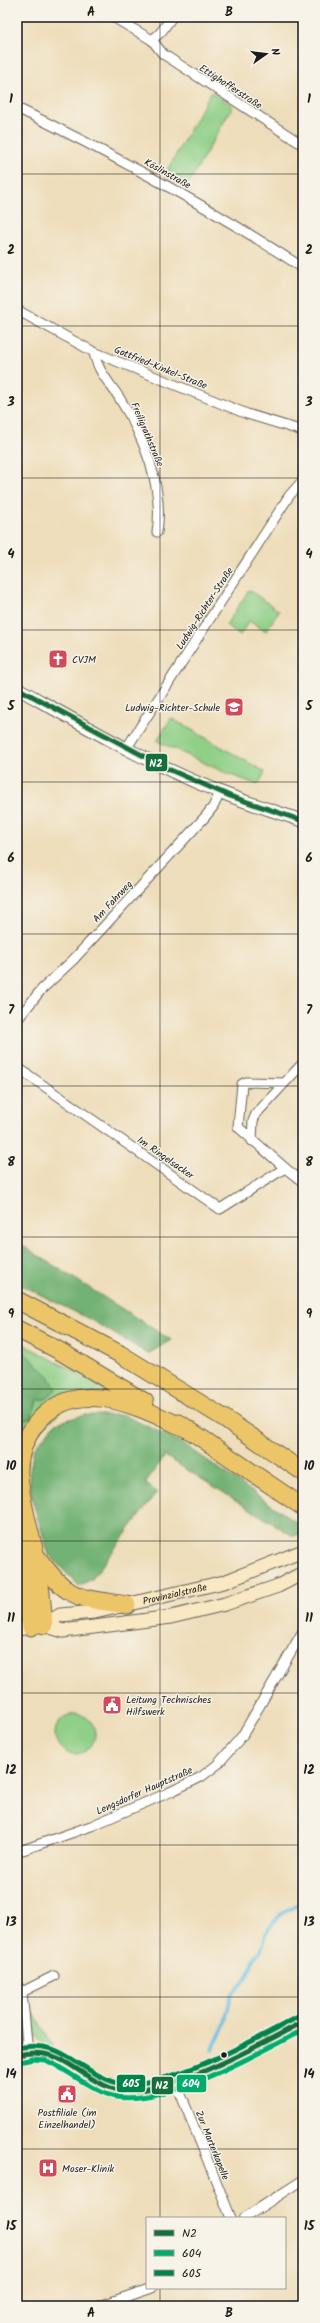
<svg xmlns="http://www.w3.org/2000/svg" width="320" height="2323" viewBox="0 0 320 2323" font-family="Kalam,sans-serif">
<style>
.green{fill:#8fcf87;stroke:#567652}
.forest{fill:#73b274;stroke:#486748}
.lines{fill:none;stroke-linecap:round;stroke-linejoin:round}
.stream{stroke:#64bee2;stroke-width:3.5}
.minor-casing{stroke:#666053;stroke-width:11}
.tertiary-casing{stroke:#666053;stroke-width:14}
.secondary-casing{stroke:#666053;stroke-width:15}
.motorway-casing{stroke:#666053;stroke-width:19}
.minor{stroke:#fff;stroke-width:9}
.tertiary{stroke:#fff;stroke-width:12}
.secondary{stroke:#f8e8c3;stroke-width:13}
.motorway{stroke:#edc569;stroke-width:17}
.bus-1-casing{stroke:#f7f3e8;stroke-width:8}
.bus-2-casing{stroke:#f7f3e8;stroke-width:8}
.bus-3-casing{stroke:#f7f3e8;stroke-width:8}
.bus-1{stroke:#156f3d;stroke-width:5}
.bus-2{stroke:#00ac6c;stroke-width:5}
.bus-3{stroke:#00844a;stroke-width:5}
.grid{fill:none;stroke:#1c1c1c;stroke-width:1;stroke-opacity:0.55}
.bus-dot{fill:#1c1c1c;stroke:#f7f3e8;stroke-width:1.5}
.labels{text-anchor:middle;stroke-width:3;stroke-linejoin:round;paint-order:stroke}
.street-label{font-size:10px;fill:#1c1c1c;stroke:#f7f3e8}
.poi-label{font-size:10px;fill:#1c1c1c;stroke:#f7f3e8;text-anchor:start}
.line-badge{stroke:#f7f3e8;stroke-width:1.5}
.badge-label{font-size:11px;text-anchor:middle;font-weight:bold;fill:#fff}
.neatline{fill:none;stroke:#1c1c1c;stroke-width:1.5}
.grid-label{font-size:13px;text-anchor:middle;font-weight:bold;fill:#1c1c1c}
</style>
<rect width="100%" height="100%" fill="#f7f3e8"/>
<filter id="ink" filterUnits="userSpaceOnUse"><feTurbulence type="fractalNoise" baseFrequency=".025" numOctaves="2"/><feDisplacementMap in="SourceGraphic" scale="8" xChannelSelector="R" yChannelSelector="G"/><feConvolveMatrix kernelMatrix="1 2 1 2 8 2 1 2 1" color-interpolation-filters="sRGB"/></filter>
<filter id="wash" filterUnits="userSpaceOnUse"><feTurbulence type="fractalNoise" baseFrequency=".012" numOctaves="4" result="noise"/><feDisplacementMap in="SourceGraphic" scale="16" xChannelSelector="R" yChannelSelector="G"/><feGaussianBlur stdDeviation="0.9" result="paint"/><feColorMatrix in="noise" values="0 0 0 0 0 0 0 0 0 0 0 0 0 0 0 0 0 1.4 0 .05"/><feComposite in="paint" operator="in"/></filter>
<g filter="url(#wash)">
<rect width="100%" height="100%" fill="#eeddba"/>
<!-- green -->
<g class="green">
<path d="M211 92 233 106 186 188 164 176Z"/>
<path d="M249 590 279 611 266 631 249 621 240 635 226 625Z"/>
<path d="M171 718 265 772 258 785 226 773 157 741Z"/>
<path d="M17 1341 116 1393 78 1394 17 1454V1422H21L34 1411 37 1400 20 1349 17 1346Z"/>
<circle cx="75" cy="1734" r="20"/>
<path d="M33 2012 53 2045 52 2048C37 2041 28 2031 30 2014Z"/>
</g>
<!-- forest -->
<g class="forest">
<path d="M17 1242 171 1340 148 1354 91 1320 17 1283Z"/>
<path d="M17 1346 49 1376 56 1389 47 1399 37 1400 31 1418 17 1422Z"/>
<path d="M84 1415H124L184 1444 303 1527V1533L293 1536 165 1456 145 1483 157 1492 92 1579 79 1586 49 1555 32 1499 29 1477 34 1448 56 1423Z"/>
</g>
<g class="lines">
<!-- stream -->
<path class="stream" d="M212 2050 224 2026 231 1996 246 1978 255 1957 261 1951 268 1929 281 1914 303 1902"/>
</g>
</g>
<g filter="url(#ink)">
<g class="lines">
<!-- minor casing -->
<g class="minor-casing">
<g id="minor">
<path d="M113 17 152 40 163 54 303 145"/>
<path d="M152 40 161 32 172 17"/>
<path d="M17 108C116 156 211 208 303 268"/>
<path d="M17 310 94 352 247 414 303 431"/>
<path d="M94 352C97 371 110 383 120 399 144 437 164 487 157 532"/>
<path d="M126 749 289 496 303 480"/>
<path d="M17 1020 41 990 73 960 205 817 213 807 220 793"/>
<path d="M17 1067 220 1209 285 1168 303 1182"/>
<path d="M284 1083 246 1082 242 1084 238 1127 285 1168"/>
<path d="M252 1141 253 1121 256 1114 303 1063"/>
<path d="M17 1852 91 1826 170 1792 201 1777 218 1764 242 1736 303 1631"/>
<path d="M17 1985 22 1992 28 2052"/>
<path d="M22 1992 54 1976"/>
<path d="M175 2080 231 2218"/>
<path d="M244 2218 303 2180"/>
<path d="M99 2306 152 2288"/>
</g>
</g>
<!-- tertiary casing -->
<g class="tertiary-casing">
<g id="tertiary">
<path d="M17 688C83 725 149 764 220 792 247 803 275 811 303 821"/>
<path d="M17 2055C59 2038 87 2089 125 2091 170 2094 262 2043 303 2022"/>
</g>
</g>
<!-- secondary casing -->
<g class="secondary-casing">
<g id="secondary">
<path d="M44 1625 63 1631 171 1617 225 1604 278 1586 303 1573"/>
<path id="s1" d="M17 1629 44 1625 60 1615 95 1612 224 1582 303 1551"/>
</g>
</g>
<!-- motorway casing -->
<g class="motorway-casing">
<g id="motorway">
<path d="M17 1300 120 1354 224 1418 303 1472"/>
<path d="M17 1329 58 1350 145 1402"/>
<path d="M179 1423 303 1507"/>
<path d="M17 1520 25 1595 31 1627"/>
<path d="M37 1557C69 1600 75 1597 127 1605"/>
<path d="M44 1625C42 1601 40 1576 35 1553 29 1527 21 1502 19 1476 18 1456 24 1440 35 1425 76 1372 140 1408 187 1429"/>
</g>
</g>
<!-- minor -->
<use href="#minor" class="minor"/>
<!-- tertiary -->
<use href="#tertiary" class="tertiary"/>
<!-- secondary -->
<use href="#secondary" class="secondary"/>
<!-- motorway -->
<use href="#motorway" class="motorway"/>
<!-- bus-1 casing -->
<g class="bus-1-casing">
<g id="bus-1">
<path d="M17 688 168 769 230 796 303 821"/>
<path d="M17 2055C62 2045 74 2075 111 2088 158 2104 260 2044 303 2022"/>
</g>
</g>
<!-- bus-2 casing -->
<g class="bus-2-casing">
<path id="bus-2" d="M19 2062 33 2059 45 2060C67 2069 86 2087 109 2095 159 2111 258 2053 303 2030"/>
</g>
<!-- bus-3 casing -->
<g class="bus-3-casing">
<path id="bus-3" d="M17 2048C62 2038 76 2070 114 2082 159 2095 259 2037 300 2016"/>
</g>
<!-- bus-1 -->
<use href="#bus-1" class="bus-1"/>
<!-- bus-2 -->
<use href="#bus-2" class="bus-2"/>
<!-- bus-3 -->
<use href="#bus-3" class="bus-3"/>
</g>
</g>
<!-- grid -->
<path class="grid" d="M160 17V2218M17 174H303M17 326H303M17 478H303M17 630H303M17 782H303M17 934H303M17 1086H303M17 1237H303M17 1389H303M17 1541H303M17 1693H303M17 1845H303M17 1997H303M17 2149H303M160 2288V2306"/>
<!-- icons -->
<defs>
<g id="church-square" transform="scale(1)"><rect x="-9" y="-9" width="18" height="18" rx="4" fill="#d1495b" stroke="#f7f3e8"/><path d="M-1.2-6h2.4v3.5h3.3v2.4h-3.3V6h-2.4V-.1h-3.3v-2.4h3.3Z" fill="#fff"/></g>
<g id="school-square" transform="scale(1)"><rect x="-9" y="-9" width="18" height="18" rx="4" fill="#d1495b" stroke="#f7f3e8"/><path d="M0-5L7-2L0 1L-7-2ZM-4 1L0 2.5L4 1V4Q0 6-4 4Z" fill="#fff"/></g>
<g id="civic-square" transform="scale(1)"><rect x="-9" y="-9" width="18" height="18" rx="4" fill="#d1495b" stroke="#f7f3e8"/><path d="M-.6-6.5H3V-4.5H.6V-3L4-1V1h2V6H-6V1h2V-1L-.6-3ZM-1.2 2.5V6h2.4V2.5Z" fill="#fff"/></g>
<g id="hospital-square" transform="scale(1)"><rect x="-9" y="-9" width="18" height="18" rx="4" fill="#d1495b" stroke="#f7f3e8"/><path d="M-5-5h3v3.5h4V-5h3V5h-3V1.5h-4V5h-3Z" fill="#fff"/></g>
</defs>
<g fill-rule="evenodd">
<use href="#church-square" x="58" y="659"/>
<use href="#school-square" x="234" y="707"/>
<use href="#civic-square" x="112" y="1705"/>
<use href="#civic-square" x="67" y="2094"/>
<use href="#hospital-square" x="48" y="2168"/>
</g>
<!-- markers -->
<circle class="bus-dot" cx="224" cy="2055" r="3.5"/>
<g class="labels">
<!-- street labels -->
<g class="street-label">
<text transform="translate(231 86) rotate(33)" y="4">Ettighofferstraße</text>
<text transform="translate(168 173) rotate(29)" y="4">Köslinstraße</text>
<text transform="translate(161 367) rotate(22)" y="4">Gottfried-Kinkel-Straße</text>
<text transform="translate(148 434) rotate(67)" y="4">Freiligrathstraße</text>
<text transform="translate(204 608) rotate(-57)" y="4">Ludwig-Richter-Straße</text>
<text transform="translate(112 901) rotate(-47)" y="4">Am Fahrweg</text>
<text transform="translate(166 1157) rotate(35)" y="4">Im Ringelsacker</text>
<text dy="4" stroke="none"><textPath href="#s1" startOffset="163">Provinzialstraße</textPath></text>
<text transform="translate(144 1790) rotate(-24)" y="4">Lengsdorfer Hauptstraße</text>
<text transform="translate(213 2145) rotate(68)" y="4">Zur Marterkapelle</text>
</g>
<!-- poi labels -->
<g class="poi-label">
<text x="72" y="663">CVJM</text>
<text x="220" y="711" text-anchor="end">Ludwig-Richter-Schule</text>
<text x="126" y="1703">Leitung Technisches<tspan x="126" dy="12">Hilfswerk</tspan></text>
<text x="67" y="2116" text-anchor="middle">Postfiliale (im<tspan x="67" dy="12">Einzelhandel)</tspan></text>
<text x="62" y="2172">Moser-Klinik</text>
</g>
</g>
<g class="line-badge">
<rect x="145" y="753" width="23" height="19" rx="4" fill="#156f3d"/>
<rect x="176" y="2074" width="31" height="19" rx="4" fill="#00ac6c"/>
<rect x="116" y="2074" width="30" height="19" rx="4" fill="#00844a"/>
<rect x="151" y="2076" width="23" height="19" rx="4" fill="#156f3d"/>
</g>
<g class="badge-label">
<text x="156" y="767">N2</text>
<text x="191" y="2087">604</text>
<text x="131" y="2087">605</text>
<text x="162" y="2089">N2</text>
</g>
<!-- margin -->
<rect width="320" height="2323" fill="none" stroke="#f7f3e8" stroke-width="44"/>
<!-- legend -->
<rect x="146" y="2217" width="140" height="72" fill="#f7f3e8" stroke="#9f9d96"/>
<rect x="154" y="2230" width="20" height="6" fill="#156f3d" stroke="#9f9d96"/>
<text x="182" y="2237" font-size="12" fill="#1c1c1c">N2</text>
<rect x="154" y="2250" width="20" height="6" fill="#00ac6c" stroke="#9f9d96"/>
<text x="182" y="2257" font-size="12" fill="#1c1c1c">604</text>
<rect x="154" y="2270" width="20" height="6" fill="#00844a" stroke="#9f9d96"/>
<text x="182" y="2277" font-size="12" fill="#1c1c1c">605</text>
<!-- north arrow -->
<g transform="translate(266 54) rotate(76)" stroke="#f7f3e8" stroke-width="3" paint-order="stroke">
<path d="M0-3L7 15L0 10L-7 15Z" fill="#1c1c1c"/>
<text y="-6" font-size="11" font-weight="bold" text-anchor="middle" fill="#1c1c1c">N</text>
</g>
<rect x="22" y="22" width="276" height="2279" class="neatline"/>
<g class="grid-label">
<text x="91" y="16">A</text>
<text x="229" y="16">B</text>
<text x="11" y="103">1</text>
<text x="309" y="103">1</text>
<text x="11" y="254">2</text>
<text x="309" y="254">2</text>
<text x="11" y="406">3</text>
<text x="309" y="406">3</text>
<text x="11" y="558">4</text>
<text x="309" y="558">4</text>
<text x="11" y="710">5</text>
<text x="309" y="710">5</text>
<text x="11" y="862">6</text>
<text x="309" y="862">6</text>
<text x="11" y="1014">7</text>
<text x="309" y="1014">7</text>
<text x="11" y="1166">8</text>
<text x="309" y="1166">8</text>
<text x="11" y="1318">9</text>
<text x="309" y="1318">9</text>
<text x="11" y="1470">10</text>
<text x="309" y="1470">10</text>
<text x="11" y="1622">11</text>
<text x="309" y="1622">11</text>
<text x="11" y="1774">12</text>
<text x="309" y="1774">12</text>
<text x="11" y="1926">13</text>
<text x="309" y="1926">13</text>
<text x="11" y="2078">14</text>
<text x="309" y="2078">14</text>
<text x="11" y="2230">15</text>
<text x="309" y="2230">15</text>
<text x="91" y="2317">A</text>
<text x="229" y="2317">B</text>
</g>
</svg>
